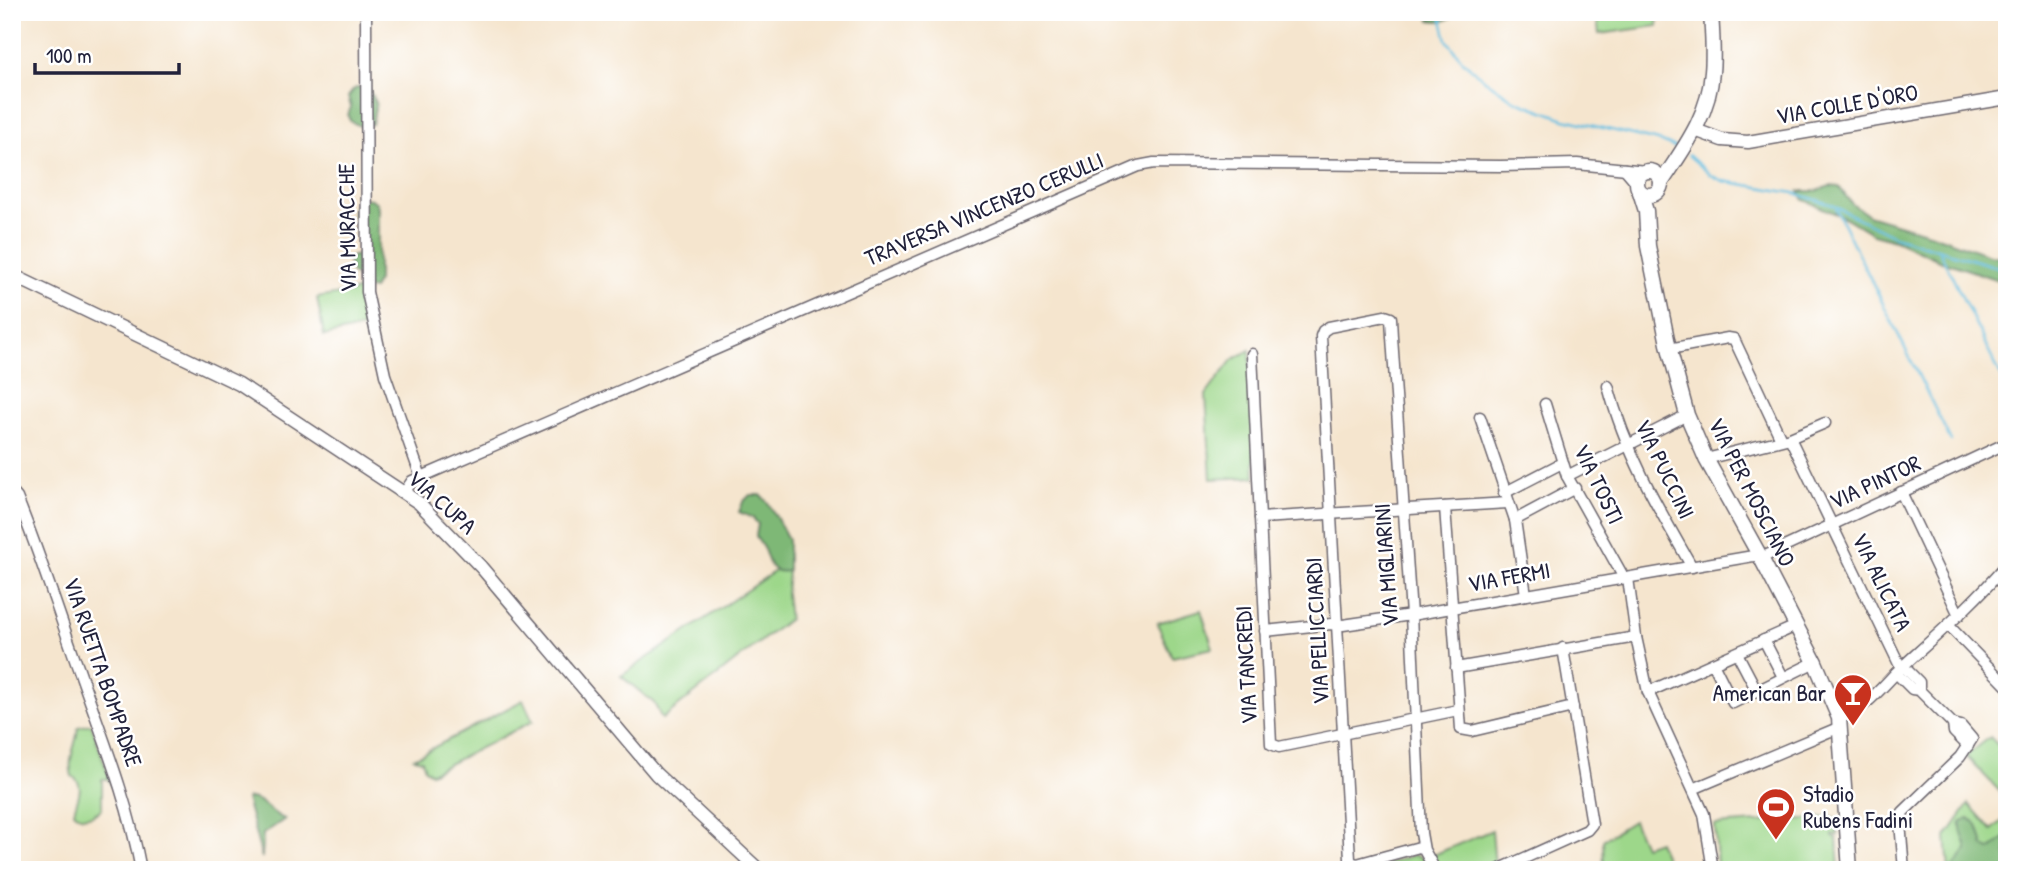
<svg xmlns="http://www.w3.org/2000/svg" width="2019" height="882" viewBox="0 0 2019 882" font-family="'Patrick Hand',sans-serif">
<style>
.green{fill:#9dd78a;stroke:#607c62;stroke-width:2}
.forest{fill:#7eb876;stroke:#506d58;stroke-width:2}
.lines{fill:none;stroke-linecap:round;stroke-linejoin:round}
.stream{stroke:#60bcde;stroke-width:2.5}
.minor-casing{stroke:#6c666e;stroke-width:13}
.tertiary-casing{stroke:#6c666e;stroke-width:15}
.secondary-casing{stroke:#6c666e;stroke-width:17}
.minor{stroke:#fff;stroke-width:10}
.tertiary{stroke:#fff;stroke-width:12}
.secondary{stroke:#fff;stroke-width:14}
.labels{text-anchor:middle;stroke-width:5;stroke-linejoin:round;paint-order:stroke}
.street-label{font-size:23px;fill:#22223b;stroke:#fff}
.poi-label{font-size:23px;fill:#22223b;stroke:#fff;text-anchor:end}
</style>
<rect width="100%" height="100%" fill="#fff"/>
<filter id="ink" filterUnits="userSpaceOnUse"><feTurbulence type="fractalNoise" baseFrequency=".0143" numOctaves="2"/><feDisplacementMap in="SourceGraphic" scale="14" xChannelSelector="R" yChannelSelector="G"/><feConvolveMatrix kernelMatrix="1 2 1 2 8 2 1 2 1" color-interpolation-filters="sRGB"/></filter>
<filter id="wash" filterUnits="userSpaceOnUse"><feTurbulence type="fractalNoise" baseFrequency=".00686" numOctaves="4" result="noise"/><feDisplacementMap in="SourceGraphic" scale="28" xChannelSelector="R" yChannelSelector="G"/><feGaussianBlur stdDeviation="1.57" result="paint"/><feColorMatrix in="noise" values="0 0 0 0 0 0 0 0 0 0 0 0 0 0 0 0 0 1.4 0 .05"/><feComposite in="paint" operator="in"/></filter>
<g filter="url(#wash)">
<rect width="100%" height="100%" fill="#f5e5ce"/>
<!-- green -->
<g class="green">
<path d="M1596 12H1656L1658 26 1599 34Z"/>
<path d="M362 290 368 326 324 336 317 298Z"/>
<path d="M1250 350 1255 477 1211 479 1206 395 1232 360Z"/>
<path d="M775 571H788L786 594 789 619 662 719 654 703 621 676Z"/>
<path d="M1201 610 1213 648 1172 657 1157 623Z"/>
<path d="M523 700 533 721 431 773 425 769 422 760 414 758Z"/>
<path d="M91 724 113 788 108 779H102V808C95 816 82 820 74 812 76 799 87 786 72 776 67 757 77 745 78 727Z"/>
<path d="M1990 737 2007 754V799L1966 756Z"/>
<path d="M1969 804 1992 830 2007 817V870H1949L1946 837Z"/>
<path d="M1834 817 1838 835H1833V837L1837 838 1839 870H1717L1715 825Z"/>
<path d="M1633 821 1644 846 1658 841 1670 869 1604 870 1603 840Z"/>
<path d="M1492 830 1495 866 1486 870H1441L1431 856Z"/>
<path d="M1414 855 1423 858 1432 870H1368Z"/>
</g>
<!-- forest -->
<g class="forest">
<path d="M1428 12H1454V15C1446 22 1440 22 1430 20Z"/>
<path d="M360 87 369 90 376 103 372 124 362 127 350 121 348 115 351 107 348 97 354 89Z"/>
<path d="M1830 186 1839 187 1852 204 1868 215 1932 234 1989 255 2007 258V283L1939 260 1895 240 1873 234 1846 218 1804 200 1799 191H1816Z"/>
<path d="M363 198 371 199 377 203 378 209V281L373 289 362 290 361 279 352 274 348 261 352 256 362 255V226L353 217C353 207 354 203 363 198Z"/>
<path d="M750 495H761L769 504 788 539V571C771 574 769 565 765 552 763 546 758 542 756 536L758 524 753 518 739 512 743 502Z"/>
<path d="M250 798C265 800 270 814 285 819L263 834 262 858 246 799Z"/>
<path d="M1968 819C1981 821 1980 835 1984 846L1990 850 2007 836V870H1951L1967 850C1966 840 1959 833 1961 823Z"/>
</g>
<g class="lines">
<!-- stream -->
<g class="stream">
<path d="M1440 12 1447 40 1463 61 1485 80 1514 100 1565 119 1662 142 1676 148"/>
<path d="M1688 155 1711 175 1723 181 1794 193 1830 204 1894 236 2007 270"/>
<path d="M1836 209 1951 441"/>
<path d="M1939 250 2007 388"/>
</g>
</g>
</g>
<g filter="url(#ink)">
<g class="lines">
<!-- minor casing -->
<g class="minor-casing">
<g id="minor">
<path d="M366 12 367 292 385 375 421 477"/>
<path d="M1625 169 1637 183"/>
<path d="M1669 349 1728 338 1734 339 1781 439"/>
<path d="M1252 354 1271 744 1279 747 1458 710"/>
<path d="M1608 386C1625 451 1658 508 1692 567"/>
<path d="M1545 404 1567 476 1624 578"/>
<path d="M1480 417 1515 520 1526 595"/>
<path d="M1790 438 1901 668"/>
<path d="M1706 459 1790 438 1825 423"/>
<path d="M1567 476 1687 415"/>
<path d="M12 492 17 498C40 554 58 612 79 670 102 736 128 800 141 870"/>
<path d="M1901 492 1959 615"/>
<path d="M404 493 412 481 1138 166 1154 163 1501 166 1577 164 1646 171"/>
<path d="M1504 493 1562 463"/>
<path d="M1445 507 1461 729 1472 731 1573 707"/>
<path d="M1260 518 1508 503"/>
<path d="M1515 520 1575 488"/>
<path d="M1761 558 2007 443"/>
<path d="M1628 578 1636 637 1648 692 1704 814 1713 870"/>
<path d="M1949 626 2007 686"/>
<path d="M1265 631 1331 624 1343 625 1411 615 1759 555"/>
<path d="M1764 640 1783 677"/>
<path d="M1737 653 1757 691"/>
<path d="M1713 663 1733 703 1815 662"/>
<path d="M1903 666 1919 682V690"/>
<path d="M1456 668 1636 637"/>
<path d="M1896 673 1912 689 1919 690 1953 724 1961 726 1972 739 1960 757 1903 812 1900 822 1904 870"/>
<path d="M1648 692 1796 626"/>
<path d="M1839 718C1864 712 1884 684 1902 667 1938 634 1975 602 2007 564"/>
<path d="M1953 724 1954 732 1968 746"/>
<path d="M1693 789 1840 727"/>
<path d="M1423 846 1357 864 1351 862 1350 859 1321 336 1323 331 1329 327 1385 316 1391 318 1392 337 1411 615 1421 833 1424 850 1435 870"/>
<path d="M1498 870 1587 830 1592 824 1563 648"/>
</g>
</g>
<!-- tertiary casing -->
<g class="tertiary-casing">
<g id="tertiary">
<path d="M1695 130 1722 140 1748 142 2007 98"/>
<path d="M12 275 239 384 419 503 481 567 656 774 759 870"/>
</g>
</g>
<!-- secondary casing -->
<g class="secondary-casing">
<g id="secondary">
<circle cx="1649" cy="183" r="12"/>
<path d="M1661 183C1684 148 1709 116 1712 72 1714 52 1712 32 1711 12"/>
<path d="M1640 192 1646 211 1648 246 1668 344 1687 415 1706 459 1761 558 1815 662 1839 718 1850 870"/>
</g>
</g>
<!-- minor -->
<use href="#minor" class="minor"/>
<!-- tertiary -->
<use href="#tertiary" class="tertiary"/>
<!-- secondary -->
<use href="#secondary" class="secondary"/>
</g>
</g>
<!-- icons -->
<defs>
<g id="bar-pin" transform="scale(2.0125)"><path d="M0 17L-7.5 6A9.5 9.5 0 1 1 7.5 6Z" fill="#c8321e" stroke="#fff"/><path d="M-6-5H6L.8 .8V4.5H3.5V6h-7V4.5H-.8V.8Z" fill="#fff"/></g>
<g id="stadium-pin" transform="scale(2.0125)"><path d="M0 17L-7.5 6A9.5 9.5 0 1 1 7.5 6Z" fill="#c8321e" stroke="#fff"/><path d="M0-5a6.5 5 0 1 0 0 10a6.5 5 0 1 0 0-10ZM-3.5-1.8h7v3.6h-7Z" fill="#fff"/></g>
</defs>
<g fill-rule="evenodd">
<use href="#bar-pin" x="1853" y="693"/>
<use href="#stadium-pin" x="1776" y="807"/>
</g>
<g class="labels">
<!-- street labels -->
<g class="street-label">
<text transform="translate(1847 104) rotate(-10)" y="8">VIA COLLE D'ORO</text>
<text transform="translate(984 209) rotate(-23)" y="8">TRAVERSA VINCENZO CERULLI</text>
<text transform="translate(347 228) rotate(-91)" y="8">VIA MURACCHE</text>
<text transform="translate(1665 469) rotate(64)" y="8">VIA PUCCINI</text>
<text transform="translate(1875 482) rotate(-25)" y="8">VIA PINTOR</text>
<text transform="translate(1599 484) rotate(64)" y="8">VIA TOSTI</text>
<text transform="translate(1752 492) rotate(63)" y="8">VIA PER MOSCIANO</text>
<text transform="translate(442 502) rotate(42)" y="8">VIA CUPA</text>
<text transform="translate(1386 565) rotate(-94)" y="8">VIA MIGLIARINI</text>
<text transform="translate(1509 577) rotate(-10)" y="8">VIA FERMI</text>
<text transform="translate(1882 582) rotate(64)" y="8">VIA ALICATA</text>
<text transform="translate(1317 631) rotate(-93)" y="8">VIA PELLICCIARDI</text>
<text transform="translate(1246 665) rotate(-93)" y="8">VIA TANCREDI</text>
<text transform="translate(103 672) rotate(71)" y="8">VIA RUETTA BOMPADRE</text>
</g>
<!-- poi labels -->
<g class="poi-label">
<text x="1826" y="701">American Bar</text>
<text x="1803" y="802" text-anchor="start">Stadio<tspan x="1803" dy="26">Rubens Fadini</tspan></text>
</g>
</g>
<!-- margin -->
<rect width="2019" height="882" fill="none" stroke="#fff" stroke-width="42"/>
<!-- scale -->
<path d="M35 63v10h144v-10" fill="none" stroke="#22223b" stroke-width="3.5"/>
<text x="46" y="63" font-size="21" fill="#22223b" stroke="#ffffff" stroke-width="5" paint-order="stroke">100 m</text>
</svg>
